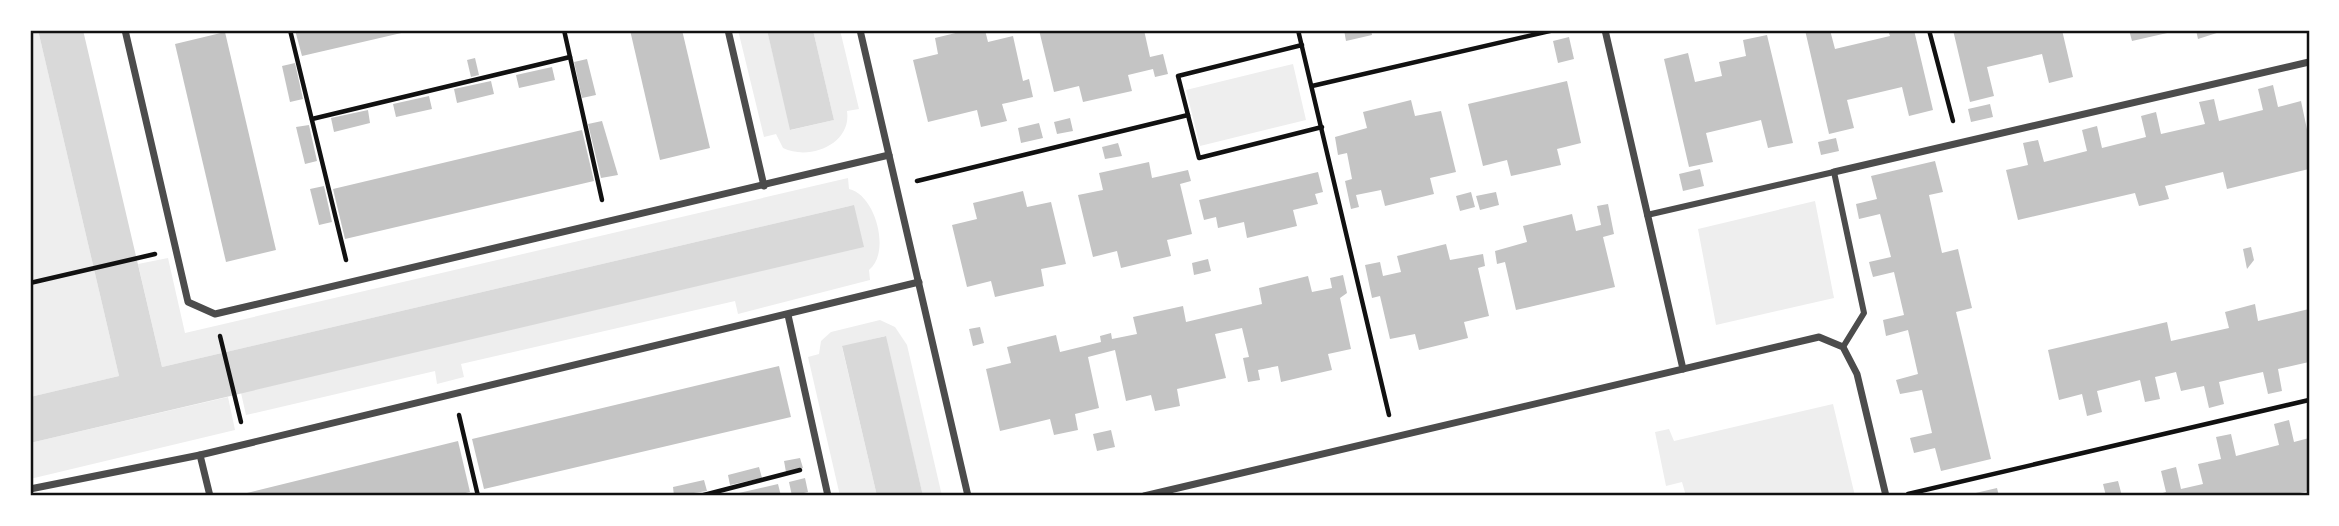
<svg xmlns="http://www.w3.org/2000/svg" width="2339" height="526" viewBox="0 0 2339 526" font-family="'Fira Sans Condensed',sans-serif">
<style>
.green{fill:#eee}
.water{fill:#d9d9d9}
.building{fill:#c4c4c4}
.lines{fill:none;stroke-linecap:round;stroke-linejoin:round}
.path{stroke:#111;stroke-width:4.5}
.pedestrian{stroke:#4c4c4c;stroke-width:6}
.minor{stroke:#4c4c4c;stroke-width:7}
.neatline{fill:none;stroke:#111;stroke-width:2.5}
</style>
<rect width="100%" height="100%" fill="#fff"/>
<!-- green -->
<g class="green">
<path d="M30 30H38L119 376 30 397Z"/>
<path d="M738 30H767L791 130 834 120 813 30H840L859 109 847 111C852 144 810 161 783 148L776 134 764 137Z"/>
<path d="M1293 64 1306 120 1200 146 1186 90Z"/>
<path d="M848 178 849 189C876 195 891 253 869 270L870 280 738 314 735 301 461 364 464 377 437 384 435 371 246 415 241 393 854 205 162 367 138 264 168 258 185 333Z"/>
<path d="M1815 201 1834 298 1716 325 1698 229Z"/>
<path d="M880 320 895 327 907 345 942 496H923L885 336 842 347 877 496H840L808 357 819 354 821 341 831 332Z"/>
<path d="M228 397 235 430 30 479V443Z"/>
<path d="M1833 404 1855 496H1686L1682 482 1666 486 1655 432 1669 429 1674 441Z"/>
</g>
<!-- water -->
<g class="water">
<path d="M38 30H83L162 367 854 205 864 247 30 443V397L119 376Z"/>
<path d="M767 30H813L834 120 790 130Z"/>
<path d="M886 336 923 496H877L842 346Z"/>
</g>
<!-- building -->
<g class="building">
<path d="M295 30H410V31L302 56Z"/>
<path d="M630 30H682L710 148 660 160Z"/>
<path d="M968 30H985L988 42 1013 36 1023 81 1029 79 1033 97 1002 104 1007 121 981 127 977 110 928 122 913 60 938 54 935 38Z"/>
<path d="M1039 30H1144L1150 57 1163 54 1168 74 1155 77 1153 69 1128 75 1132 91 1083 102 1079 86 1054 92Z"/>
<path d="M1344 30H1371L1372 35 1346 41Z"/>
<path d="M1805 30H1830L1835 49 1890 36 1888 30H1914L1933 110 1909 116 1902 87 1847 100 1854 128 1829 134Z"/>
<path d="M1953 30H2062L2073 77 2049 83 2042 54 1987 67 1994 96 1970 102Z"/>
<path d="M2129 30H2176V31L2132 41Z"/>
<path d="M2196 30H2226L2198 39Z"/>
<path d="M225 32 276 250 226 262 175 44Z"/>
<path d="M1767 35 1793 143 1768 148 1761 120 1706 133 1713 162 1689 167 1664 59 1688 53 1695 82 1722 76 1719 62 1746 56 1743 40Z"/>
<path d="M1569 37 1574 59 1558 63 1553 41Z"/>
<path d="M475 58 479 75 471 77 467 60Z"/>
<path d="M587 59 596 95 582 98 574 62Z"/>
<path d="M295 63 303 99 290 102 282 66Z"/>
<path d="M552 67 555 80 519 88 516 75Z"/>
<path d="M491 81 494 94 457 103 454 89Z"/>
<path d="M1567 81 1581 143 1557 149 1561 165 1511 176 1507 160 1483 166 1468 104Z"/>
<path d="M2273 85 2278 107 2301 101 2309 139V169L2227 189 2223 172 2165 186 2169 199 2139 206 2135 193 2018 220 2006 170 2028 165 2023 143 2038 140 2044 162 2087 151 2082 130 2097 126 2102 148 2146 137 2141 116 2156 112 2161 134 2205 124 2199 102 2214 99 2219 121 2263 110 2258 89Z"/>
<path d="M429 96 432 109 396 117 393 104Z"/>
<path d="M1411 100 1415 116 1441 111 1456 172 1430 178 1434 194 1385 206 1381 190 1356 195 1359 207 1351 209 1345 181 1352 179 1347 153 1338 155 1335 137 1367 128 1363 112Z"/>
<path d="M1990 104 1993 117 1971 122 1968 109Z"/>
<path d="M368 110 370 123 334 132 331 118Z"/>
<path d="M1070 118 1073 131 1057 134 1054 122Z"/>
<path d="M602 121 618 175 601 178 588 124Z"/>
<path d="M1039 123 1043 138 1021 143 1018 128Z"/>
<path d="M309 125 317 161 305 164 296 127Z"/>
<path d="M582 130 594 181 345 239 333 189Z"/>
<path d="M1836 138 1839 151 1821 155 1818 142Z"/>
<path d="M1118 143 1122 156 1105 159 1102 147Z"/>
<path d="M1935 161 1943 192 1929 195 1942 253 1958 249 1965 279 1972 308 1956 312 1991 459 1941 471 1935 448 1914 453 1910 438 1932 433 1922 390 1900 394 1896 380 1918 374 1908 330 1886 336 1883 320 1904 315 1894 272 1873 277 1871 270 1869 262 1891 257 1880 214 1859 219 1856 204 1877 199 1871 176Z"/>
<path d="M1149 162 1152 178 1188 170 1191 181 1180 184 1192 234 1167 240 1171 256 1121 268 1117 251 1093 257 1078 195 1103 190 1099 173Z"/>
<path d="M1700 169 1704 186 1683 191 1679 174Z"/>
<path d="M1318 172 1323 192 1315 194 1318 204 1293 210 1297 226 1247 238 1244 222 1218 228 1216 217 1204 220 1199 200Z"/>
<path d="M324 186 332 222 319 225 310 189Z"/>
<path d="M1023 191 1027 207 1051 202 1066 264 1041 269 1044 286 995 297 991 281 967 287 952 225 977 219 973 203Z"/>
<path d="M1471 192 1475 207 1460 211 1456 196Z"/>
<path d="M1496 192 1499 205 1480 210 1476 196Z"/>
<path d="M1608 204 1614 234 1603 237 1615 287 1516 310 1505 262 1497 264 1495 251 1527 242 1523 226 1572 214 1576 231 1601 225 1597 206Z"/>
<path d="M1446 244 1450 260 1483 254 1485 266 1478 268 1489 316 1464 322 1468 338 1444 344 1419 350 1415 334 1390 339 1380 296 1372 298 1365 265 1380 262 1383 276 1401 272 1397 256Z"/>
<path d="M2251 247 2254 260 2247 269 2243 249Z"/>
<path d="M1208 259 1211 271 1194 275 1192 263Z"/>
<path d="M1343 275 1347 293 1340 298 1351 349 1328 354 1332 370 1281 382 1278 366 1258 370 1260 380 1248 382 1243 358 1249 357 1242 328 1215 334 1226 378 1177 389 1180 406 1155 411 1151 395 1126 401 1115 350 1088 357 1099 408 1075 414 1078 430 1054 435 1050 419 1000 431 986 369 1011 363 1007 347 1056 335 1060 352 1101 342 1100 336 1111 333 1112 339 1137 334 1133 317 1183 306 1186 322 1262 304 1259 288 1308 276 1312 292 1332 288 1330 278Z"/>
<path d="M2255 304 2258 321 2309 309V362L2278 369 2282 391 2268 394 2263 372 2240 377 2219 382 2224 404 2209 408 2204 386 2181 391 2176 372 2155 377 2160 399 2145 402 2140 380 2097 391 2102 412 2087 416 2082 394 2059 400 2048 350 2167 322 2171 341 2229 328 2225 312Z"/>
<path d="M980 327 984 343 973 346 969 329Z"/>
<path d="M779 366 791 417 484 489 472 439Z"/>
<path d="M2289 420 2294 442 2309 438V491L2286 496H2153L2166 492 2161 471 2176 467 2181 489 2203 484 2198 464 2221 459 2216 437 2231 434 2236 456 2279 445 2274 424Z"/>
<path d="M1111 430 1115 447 1097 451 1093 434Z"/>
<path d="M458 441 470 492 452 496H235Z"/>
<path d="M800 458 803 468 786 472 784 461Z"/>
<path d="M759 467 762 478 730 485 728 475Z"/>
<path d="M805 478 808 492 792 496 789 482Z"/>
<path d="M704 480 707 491 674 496 673 487Z"/>
<path d="M2118 481 2122 496H2106L2103 484Z"/>
<path d="M778 484 781 496H731L730 495Z"/>
<path d="M1997 488 1999 496H1967V495Z"/>
</g>
<g class="lines">
<!-- path -->
<g class="path">
<path d="M290 30 346 260"/>
<path d="M564 30 602 200"/>
<path d="M1298 30 1389 415"/>
<path d="M1929 30 1953 121"/>
<path d="M1302 45 1178 76 1199 158 1322 127"/>
<path d="M1312 86 1554 30"/>
<path d="M312 119 570 57"/>
<path d="M917 181 1188 115"/>
<path d="M30 283 155 254"/>
<path d="M220 336 241 422"/>
<path d="M459 415 478 496"/>
<path d="M1908 494 2309 400"/>
<path d="M700 496 800 470"/>
</g>
<!-- pedestrian -->
<path class="pedestrian" d="M1647 215 1834 172 1864 313 1843 347"/>
<!-- minor -->
<g class="minor">
<path d="M125 30 188 302 215 314 889 155"/>
<path d="M728 30 764 186"/>
<path d="M860 30 968 496"/>
<path d="M1605 30 1683 369"/>
<path d="M1834 172 2309 62"/>
<path d="M788 315 828 496"/>
<path d="M200 455 210 496"/>
<path d="M30 489 200 455 919 282"/>
<path d="M1144 496 1819 337 1843 347 1857 374 1886 496"/>
</g>
</g>
<!-- border -->
<rect width="2339" height="526" fill="none" stroke="#ffffff" stroke-width="63"/>
<rect x="32" y="32" width="2276" height="462" class="neatline"/>
</svg>
